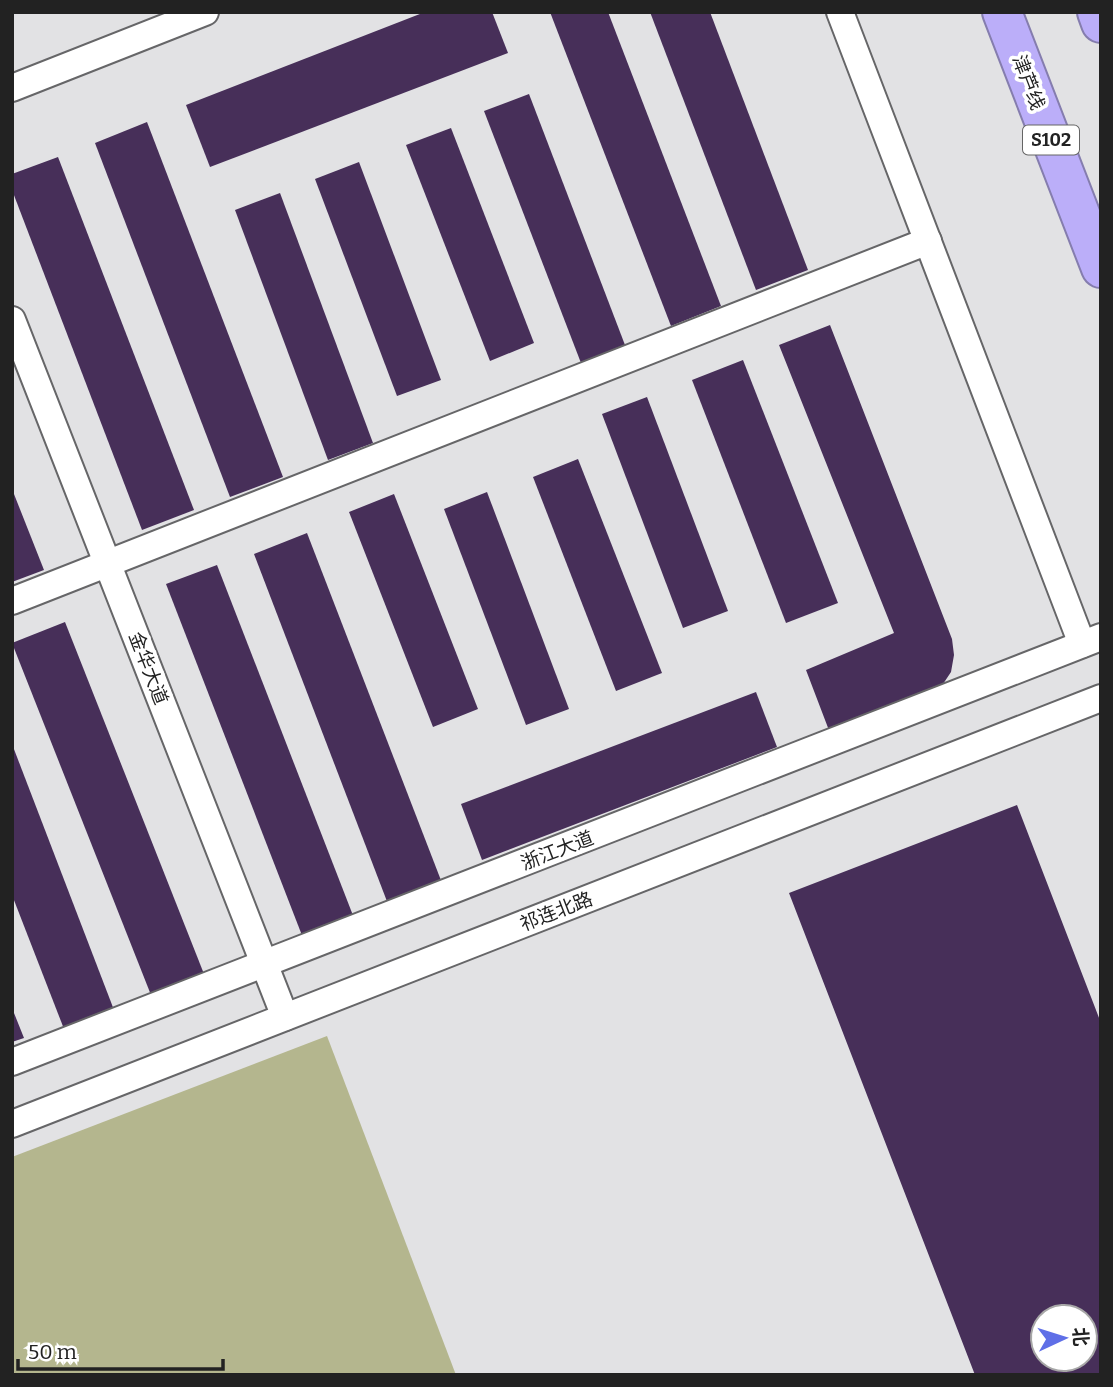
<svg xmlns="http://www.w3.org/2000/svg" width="1113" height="1387" viewBox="0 0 1113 1387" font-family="Bitter,'Noto Sans SC',serif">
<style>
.green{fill:#b4b68e}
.building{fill:#472f59;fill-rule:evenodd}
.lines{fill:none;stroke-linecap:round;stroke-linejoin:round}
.minor-casing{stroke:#666668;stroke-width:30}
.highway-casing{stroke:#857dae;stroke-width:42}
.minor{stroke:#fff;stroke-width:26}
.highway{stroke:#bbaef9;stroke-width:38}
.labels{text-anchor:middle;stroke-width:7;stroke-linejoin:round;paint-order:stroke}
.shield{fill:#fff;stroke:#646464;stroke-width:2}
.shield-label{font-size:18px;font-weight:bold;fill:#222}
.street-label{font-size:19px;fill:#222;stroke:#fff}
</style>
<rect width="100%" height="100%" fill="#e2e2e4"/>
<!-- green -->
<path class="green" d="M327 1036 456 1375H12V1157Z"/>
<!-- building -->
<g class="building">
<path d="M425 12H492L508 53 210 167 186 105Z"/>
<path d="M550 12H608L721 306 671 326Z"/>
<path d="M650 12H710L808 270 756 290Z"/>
<path d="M529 94 625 345 581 363 484 111Z"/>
<path d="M147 122 283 477 230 497 95 143Z"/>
<path d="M451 128 534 343 490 361 406 145Z"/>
<path d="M58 157 194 510 142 530 12 190V174Z"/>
<path d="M359 162 441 380 397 396 315 179Z"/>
<path d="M280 193 373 443 328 460 235 210Z"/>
<path d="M830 325 952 639 954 655 951 672 943 684 932 693 830 733 806 670 894 633 779 345Z"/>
<path d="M743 360 838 603 786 623 692 380Z"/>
<path d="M647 397 728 611 683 628 602 414Z"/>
<path d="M578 459 662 673 616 691 533 477Z"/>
<path d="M12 489 44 570 12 582Z"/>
<path d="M487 492 569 709 526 725 444 509Z"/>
<path d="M394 494 478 709 433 727 349 512Z"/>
<path d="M307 533 442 883 388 904 254 554Z"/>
<path d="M217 565 354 918 303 938 166 584Z"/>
<path d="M65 622 204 974 151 995 12 643Z"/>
<path d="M756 692 777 747 482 860 461 804Z"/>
<path d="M12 744 114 1010 64 1029 12 895Z"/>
<path d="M1017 805 1101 1023V1375H975L789 893ZM1043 1317H1085V1359H1043Z"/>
<path d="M12 1008 24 1038 12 1042Z"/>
</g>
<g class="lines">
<!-- minor casing -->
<g class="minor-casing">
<g id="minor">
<path d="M840 12 1082 644"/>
<path d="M12 88 205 12"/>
<path d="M12 320 285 1017"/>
<path d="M12 601 928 241"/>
<path d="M12 1062 1101 637"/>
<path d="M12 1124 1101 698"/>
</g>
</g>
<!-- highway casing -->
<g class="highway-casing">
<g id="highway">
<path d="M1002 12 1101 268"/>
<path d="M1097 12 1101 23"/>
</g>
</g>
<!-- minor -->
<use href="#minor" class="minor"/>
<!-- highway -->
<use href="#highway" class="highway"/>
</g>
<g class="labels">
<!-- shield labels -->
<rect class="shield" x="1023" y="125.5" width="56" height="29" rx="5"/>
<g class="shield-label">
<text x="1051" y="146">S102</text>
</g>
<!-- street labels -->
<g class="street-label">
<text transform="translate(1029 82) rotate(69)" y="7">津芦线</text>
<text transform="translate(149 668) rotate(69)" y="7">金华大道</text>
<text transform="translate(557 850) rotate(-21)" y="7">浙江大道</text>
<text transform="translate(556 911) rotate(-21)" y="7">祁连北路</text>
</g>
</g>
<!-- border -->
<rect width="1113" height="1387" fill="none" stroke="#222222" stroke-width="28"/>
<!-- north arrow -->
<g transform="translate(1064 1338) rotate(86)"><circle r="33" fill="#ffffff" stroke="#a7a7a7" stroke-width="2"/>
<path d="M0-5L12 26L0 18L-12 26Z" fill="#5f6fe7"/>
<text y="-10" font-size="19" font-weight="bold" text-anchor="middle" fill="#222222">北</text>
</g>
<!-- scale -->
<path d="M18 1359v10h205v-10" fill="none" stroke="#222222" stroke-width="3.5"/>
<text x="28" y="1359" font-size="21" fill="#222222" stroke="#ffffff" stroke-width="5" paint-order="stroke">50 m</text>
</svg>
